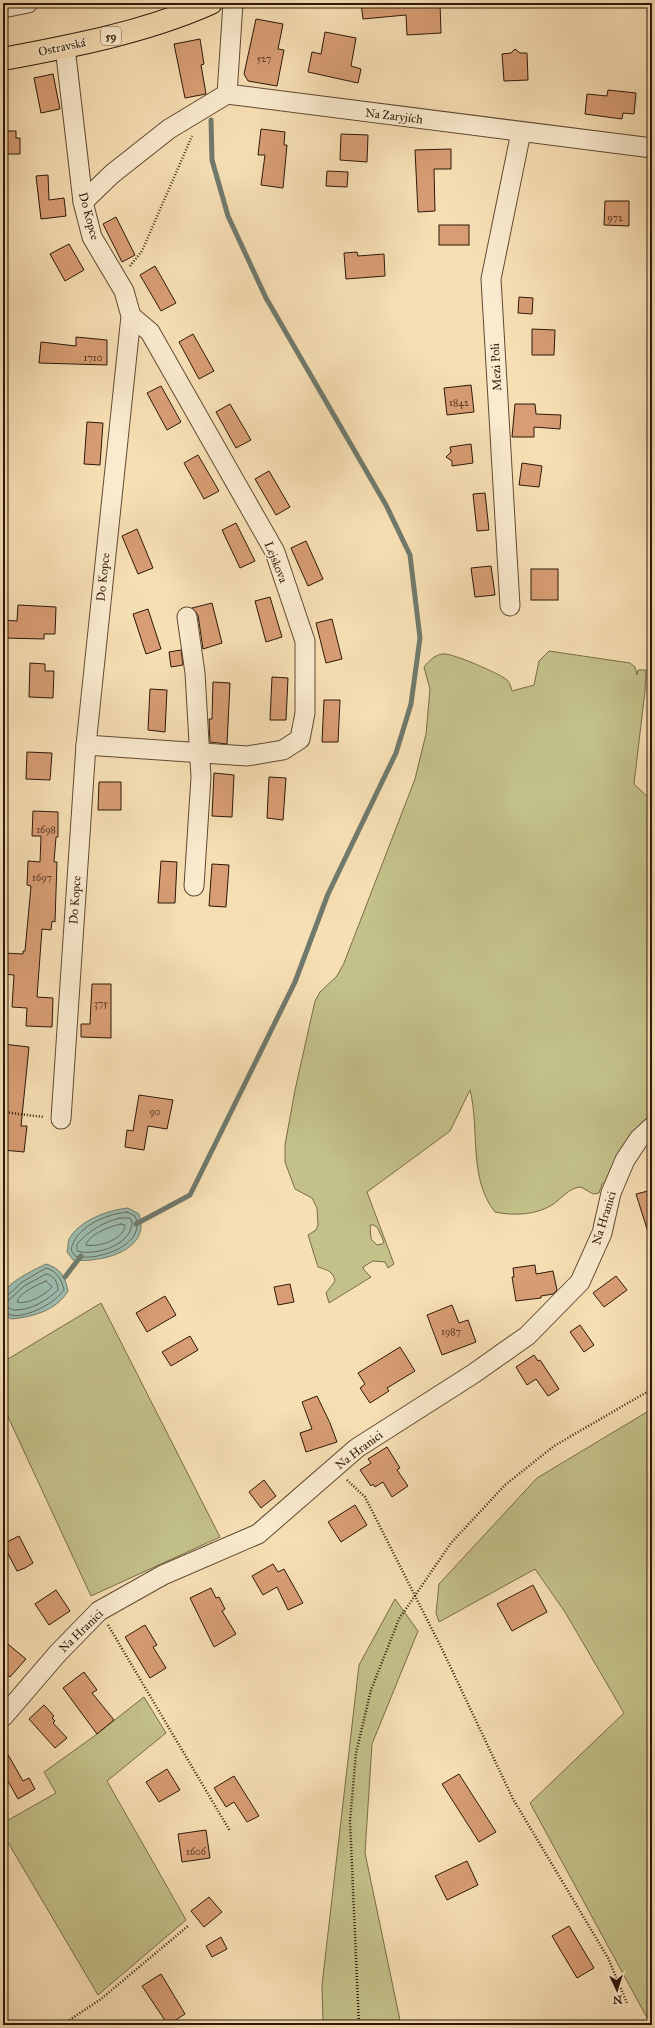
<svg xmlns="http://www.w3.org/2000/svg" width="655" height="2028" viewBox="0 0 655 2028" font-family="'IM FELL Great Primer',serif">
<style>
.green{fill:#c3c089;stroke:#786c48;fill-rule:evenodd}
.water{fill:#9dbcaf;stroke:#707a6c}
.lines{fill:none;stroke-linecap:round;stroke-linejoin:round}
.shore{stroke:#656a5c;stroke-width:1}
.stream{stroke:#707a6c;stroke-width:5}
.building{fill:#d89d74;stroke:#2d1808}
.minor-casing{stroke:#604a33;stroke-width:21}
.major-casing{stroke:#2d1808;stroke-width:24}
.path{stroke:#2d1808;stroke-width:2.5;stroke-dasharray:1 2;stroke-linecap:butt}
.minor{stroke:#faeace;stroke-width:19}
.major{stroke:#f7dfb4;stroke-width:22}
.labels{text-anchor:middle;stroke-width:3;stroke-linejoin:round;paint-order:stroke}
.number-label{font-size:10px;fill:#583923}
.shield{fill:#faeace;stroke:#6a5743;stroke-width:1}
.shield-label{font-size:11px;font-weight:bold;fill:#2d1808}
.street-label{font-size:12px;fill:#2d1808;stroke:#faeace}
</style>
<rect width="100%" height="100%" fill="#f7dfb4"/>
<filter id="stains"><feTurbulence type="fractalNoise" baseFrequency=".005" numOctaves="4"/><feColorMatrix values="0 0 0 0 .2 0 0 0 0 .09 0 0 0 0 .02 0 0 0 .5 -.17"/></filter>
<radialGradient id="worn" r=".72"><stop offset=".6" stop-color="#630" stop-opacity="0"/><stop offset="1" stop-color="#630" stop-opacity=".3"/></radialGradient>
<!-- green -->
<g class="green">
<path d="M649 3H652V121V120Z"/>
<path d="M549 651 630 663 635 667 637 675 638 670H646L645 691 634 784 652 801V1119L608 1180 602 1184 599 1193 593 1194 581 1187C570 1187 561 1199 552 1205 536 1215 513 1216 495 1212 468 1178 480 1130 470 1090L450 1131 367 1192 394 1264 388 1268 385 1262 373 1261 363 1267 364 1270 371 1277 329 1303 326 1293 335 1281C333 1271 327 1270 318 1267L308 1235 316 1230 318 1225 317 1208 312 1198 295 1189 285 1162V1145L295 1090 315 1001 320 992 337 976 344 963 415 779 426 734 430 689 424 667C429 661 435 654 444 654 452 653 501 674 507 680 510 683 511 687 512 691L534 685 539 661ZM370 1225H373L377 1227 384 1242 382 1244 377 1245 371 1239Z"/>
<path d="M101 1303 220 1537 91 1596 3 1406V1362Z"/>
<path d="M652 1409V2025H651L530 1803 624 1713 565 1612 535 1569 439 1622 436 1613 439 1584 537 1478Z"/>
<path d="M395 1599 418 1631 372 1744 365 1853 401 2025H323L322 1985 359 1665Z"/>
<path d="M144 1697 166 1733 107 1781 186 1920 98 1995 3 1834V1823L56 1793 44 1772 93 1737Z"/>
</g>
<!-- water -->
<g class="water">
<path d="M128 1208 139 1214C152 1251 100 1263 73 1260L67 1252C68 1248 68 1242 69 1239 80 1220 108 1210 128 1208Z"/>
<path d="M46 1264C60 1268 65 1276 68 1291 56 1311 32 1317 11 1319L3 1314C3 1309 2 1301 3 1295 7 1282 34 1270 46 1264Z"/>
</g>
<g class="lines">
<!-- shore -->
<g class="shore">
<path d="M127 1212 135 1216C148 1245 96 1262 75 1256L71 1250C75 1227 106 1214 127 1212Z"/>
<path d="M120 1218H130L132 1222C132 1225 131 1229 130 1231 123 1247 93 1256 77 1251V1244C89 1231 103 1222 120 1218Z"/>
<path d="M121 1224 125 1225C125 1239 98 1248 86 1245 89 1234 111 1226 121 1224Z"/>
<path d="M46 1281 52 1287C45 1295 28 1305 17 1302 19 1293 37 1285 46 1281Z"/>
<path d="M3 1297 7 1296 22 1282 46 1268C57 1271 61 1279 64 1289 58 1302 25 1319 11 1315 8 1314 7 1312 3 1311"/>
<path d="M3 1302 9 1300 24 1286 46 1274C54 1275 58 1283 58 1290 46 1301 31 1310 15 1310 11 1310 8 1307 3 1306"/>
</g>
<!-- stream -->
<g class="stream">
<path d="M136 1224 190 1195 295 982 328 894 396 753 411 704 420 638 410 555 386 505 266 298 228 216 212 160 211 120"/>
<path d="M65 1277 81 1256"/>
</g>
</g>
<!-- building -->
<g class="building">
<path d="M361 3H440L441 33 407 35 406 15 363 19Z"/>
<path d="M256 19 283 24 278 49 284 50 277 86 248 81 244 74Z"/>
<path d="M325 32 356 38 351 66 361 69 358 83 308 72 312 52 321 54Z"/>
<path d="M200 39 204 64 201 65 206 94 185 98 174 44Z"/>
<path d="M515 49 520 53H527L528 80 504 81 502 54 511 53Z"/>
<path d="M53 74 60 109 41 113 34 78Z"/>
<path d="M608 90 636 93 634 114 623 113 622 119 585 114 587 94 607 96Z"/>
<path d="M261 129 285 132 284 145H287L283 188 261 185 265 155H258Z"/>
<path d="M3 131H16V138H20V154H3Z"/>
<path d="M341 134 368 135 367 162 340 160Z"/>
<path d="M451 149V169H434L435 211 418 212 415 150Z"/>
<path d="M327 171 348 172 347 187 326 186Z"/>
<path d="M48 175 49 200 64 198 66 216 41 219 36 176Z"/>
<path d="M605 201H629V226L604 225Z"/>
<path d="M116 217 135 255 122 262 103 224Z"/>
<rect x="439" y="225" width="30" height="20"/>
<path d="M69 244 84 270 65 281 50 254Z"/>
<path d="M357 252 358 256 384 254 385 276 346 279 344 253Z"/>
<path d="M155 266 176 303 161 311 140 275Z"/>
<path d="M519 297 533 298 532 314 518 313Z"/>
<path d="M532 329 555 330 554 355H532Z"/>
<path d="M193 334 214 371 199 379 179 342Z"/>
<path d="M76 337 107 340V365L39 363 41 342 76 346Z"/>
<path d="M471 385 474 412 447 415 444 388Z"/>
<path d="M161 386 181 422 167 430 147 393Z"/>
<path d="M230 404 251 440 236 448 216 412Z"/>
<path d="M515 404H535L536 414 561 415 560 429 534 427V437H512Z"/>
<path d="M87 422 103 423 100 465 84 464Z"/>
<path d="M471 444 473 463 452 466V461L446 457 451 452 450 447Z"/>
<path d="M198 455 219 491 204 499 184 463Z"/>
<path d="M522 463 542 466 539 487 519 485Z"/>
<path d="M269 471 290 507 276 515 255 479Z"/>
<path d="M485 493 489 530 477 531 473 494Z"/>
<path d="M236 523 255 561 240 568 222 530Z"/>
<path d="M137 529 153 568 138 574 122 536Z"/>
<path d="M306 541 323 579 308 586 291 548Z"/>
<path d="M491 566 495 595 475 597 471 568Z"/>
<rect x="531" y="569" width="27" height="31"/>
<path d="M270 597 282 637 266 642 255 601Z"/>
<path d="M212 603 222 643 203 649 198 615 192 608Z"/>
<path d="M18 605 56 607 55 634H44V639L3 638V620L17 621Z"/>
<path d="M148 609 161 649 146 654 133 614Z"/>
<path d="M332 619 342 659 326 663 316 623Z"/>
<path d="M181 650 183 665 171 667 169 652Z"/>
<path d="M30 663 45 664V671H54L53 698 29 697Z"/>
<path d="M272 677 288 678 286 720H270Z"/>
<path d="M213 682 230 683 227 744 210 742 209 719H212Z"/>
<path d="M150 689 167 690 165 732 148 730Z"/>
<path d="M324 700H340L338 742H322Z"/>
<path d="M27 752 52 753 50 780 26 779Z"/>
<path d="M214 773 234 775 232 817 212 816Z"/>
<path d="M269 777 286 778 283 820 267 818Z"/>
<path d="M99 782H121V810H98Z"/>
<path d="M33 811 58 812V837H56L54 862H57L55 922 52 921 51 930 42 929 37 997 53 998 52 1027 26 1026 27 1008 12 1007 14 975 3 974V953L23 954V951H25L31 886 27 885 28 861 40 862 41 836H32Z"/>
<path d="M161 861 177 862 175 903H158Z"/>
<path d="M212 864 229 865 226 907 209 906Z"/>
<path d="M92 984H111V1038L81 1037V1024H90Z"/>
<path d="M3 1044 29 1047 21 1126H27L24 1152 3 1150 6 1101 3 1100Z"/>
<path d="M139 1095 173 1100 167 1129 148 1126 144 1150 125 1147 127 1130 133 1131Z"/>
<path d="M652 1190V1234L649 1235 636 1194Z"/>
<path d="M535 1265 536 1274 553 1271 557 1290 553 1294 541 1296V1298L516 1301 512 1277H514L513 1268Z"/>
<path d="M616 1276 627 1290 604 1307 593 1293Z"/>
<path d="M290 1284 294 1302 278 1305 274 1287Z"/>
<path d="M165 1296 176 1315 147 1332 136 1313Z"/>
<path d="M452 1305 459 1323 468 1320 476 1342 442 1355 427 1315Z"/>
<path d="M580 1325 594 1345 584 1352 570 1332Z"/>
<path d="M190 1336 198 1350 171 1366 162 1352Z"/>
<path d="M400 1347 415 1371 387 1388 389 1391 370 1403 360 1388 365 1384 358 1373Z"/>
<path d="M534 1355 538 1361 540 1360 559 1389 548 1396 536 1379 527 1385 516 1367Z"/>
<path d="M317 1396 330 1423 337 1442 306 1452 300 1433 312 1429 302 1402Z"/>
<path d="M387 1447 400 1468 397 1470 408 1486 392 1497 383 1482 375 1487 373 1484 371 1486 360 1470 371 1463 368 1459Z"/>
<path d="M264 1480 276 1496 261 1508 249 1492Z"/>
<path d="M355 1505 367 1525 341 1542 328 1522Z"/>
<path d="M19 1536 33 1563 25 1568 17 1571 3 1544Z"/>
<path d="M273 1564 278 1572 284 1569 303 1603 288 1610 277 1587 263 1595 252 1576Z"/>
<path d="M533 1585 547 1612 512 1631 497 1604Z"/>
<path d="M211 1588 216 1598 219 1597 225 1609 222 1611 236 1634 214 1647 190 1598Z"/>
<path d="M56 1590 70 1611 49 1625 35 1604Z"/>
<path d="M145 1625 157 1645 153 1647 166 1668 150 1678 125 1637Z"/>
<path d="M3 1640 26 1659 10 1677 3 1672Z"/>
<path d="M84 1672 97 1690 92 1693 114 1720 97 1734 63 1688Z"/>
<path d="M44 1705 54 1716 52 1718 55 1721 53 1723 67 1738 55 1748 29 1719Z"/>
<path d="M3 1746 23 1781 29 1778 35 1789 18 1799 3 1772Z"/>
<path d="M167 1769 180 1790 159 1802 146 1782Z"/>
<path d="M459 1774 496 1832 479 1842 442 1784Z"/>
<path d="M234 1776 259 1816 247 1822 234 1802 226 1807 214 1788Z"/>
<path d="M206 1830 210 1858 182 1862 178 1834Z"/>
<path d="M467 1861 478 1885 447 1900 435 1876Z"/>
<path d="M209 1897 222 1912 204 1927 191 1911Z"/>
<path d="M569 1926 594 1968 577 1978 552 1936Z"/>
<path d="M221 1937 227 1949 212 1957 206 1946Z"/>
<path d="M161 1974 185 2014 168 2025 142 1986Z"/>
</g>
<g class="lines">
<!-- minor casing -->
<g class="minor-casing">
<g id="minor">
<path d="M233 3 227 94 652 148"/>
<path d="M3 8 28 3"/>
<path d="M83 202 112 174 169 129 227 94"/>
<path d="M510 606 491 279 521 132"/>
<path d="M187 617 195 673 201 777 194 886"/>
<path d="M86 745 247 756 283 750 300 739 305 713V641L275 552 150 332 131 316"/>
<path d="M61 1119 86 745 131 316 124 291 92 237 83 202 65 47"/>
<path d="M3 1717 58 1653 99 1611 163 1575 258 1534 357 1448 473 1374 527 1336 580 1282 602 1233 611 1193 625 1160 639 1139 652 1127"/>
</g>
</g>
<!-- major casing -->
<g class="major-casing">
<path id="major" d="M3 59C73 46 146 32 211 3"/>
</g>
<!-- path -->
<g class="path">
<path d="M130 266 142 251 192 136"/>
<path d="M3 1112 44 1117"/>
<path d="M347 1480 365 1497 442 1649 513 1799 608 1958 627 2003"/>
<path d="M108 1625 230 1831"/>
<path d="M62 2025 101 1999 188 1926"/>
<path d="M359 2025 350 1821 356 1753 371 1690 399 1619 451 1543 505 1485 554 1446 652 1389"/>
</g>
<!-- minor -->
<use href="#minor" class="minor"/>
<!-- major -->
<use href="#major" class="major"/>
</g>
<g class="labels">
<!-- number labels -->
<g class="number-label">
<text x="264" y="62">527</text>
<text x="615" y="221">972</text>
<text x="93" y="361">1710</text>
<text x="459" y="406">1842</text>
<text x="46" y="833">1698</text>
<text x="42" y="881">1697</text>
<text x="101" y="1007">375</text>
<text x="155" y="1115">90</text>
<text x="451" y="1335">1987</text>
<text x="196" y="1855">1606</text>
</g>
<!-- shield labels -->
<rect class="shield" x="101" y="27" width="20" height="18" rx="3"/>
<g class="shield-label">
<text x="111" y="40">59</text>
</g>
<!-- street labels -->
<g class="street-label">
<text transform="translate(62 47) rotate(-12)" y="4">Ostravská</text>
<text transform="translate(394 116) rotate(7)" y="4">Na Zaryjích</text>
<text transform="translate(89 216) rotate(75)" y="4">Do Kopce</text>
<text transform="translate(496 367) rotate(-93)" y="4">Mezi Poli</text>
<text transform="translate(276 562) rotate(68)" y="4">Lejskova</text>
<text transform="translate(103 577) rotate(-84)" y="4">Do Kopce</text>
<text transform="translate(75 900) rotate(-86)" y="4">Do Kopce</text>
<text transform="translate(604 1218) rotate(-73)" y="4">Na Hranici</text>
<text transform="translate(359 1450) rotate(-37)" y="4">Na Hranici</text>
<text transform="translate(81 1631) rotate(-44)" y="4">Na Hranici</text>
</g>
</g>
<!-- margin -->
<rect width="655" height="2028" fill="none" stroke="#f7dfb4" stroke-width="16"/>
<rect x="4" y="4" width="647" height="2020" fill="none" stroke="#2d1808" stroke-width="2"/>
<rect x="8" y="8" width="639" height="2012" fill="none" stroke="#2d1808"/>
<!-- north arrow -->
<g transform="translate(617 1990) rotate(176)" stroke="#faeace" stroke-width="3" paint-order="stroke">
<path d="M0-3L7 15L0 10L-7 15Z" fill="#2d1808"/>
<text y="-6" font-size="11" font-weight="bold" text-anchor="middle" fill="#2d1808">N</text>
</g>
<rect width="100%" height="100%" filter="url(#stains)"/>
<rect width="100%" height="100%" fill="url(#worn)"/>
</svg>
